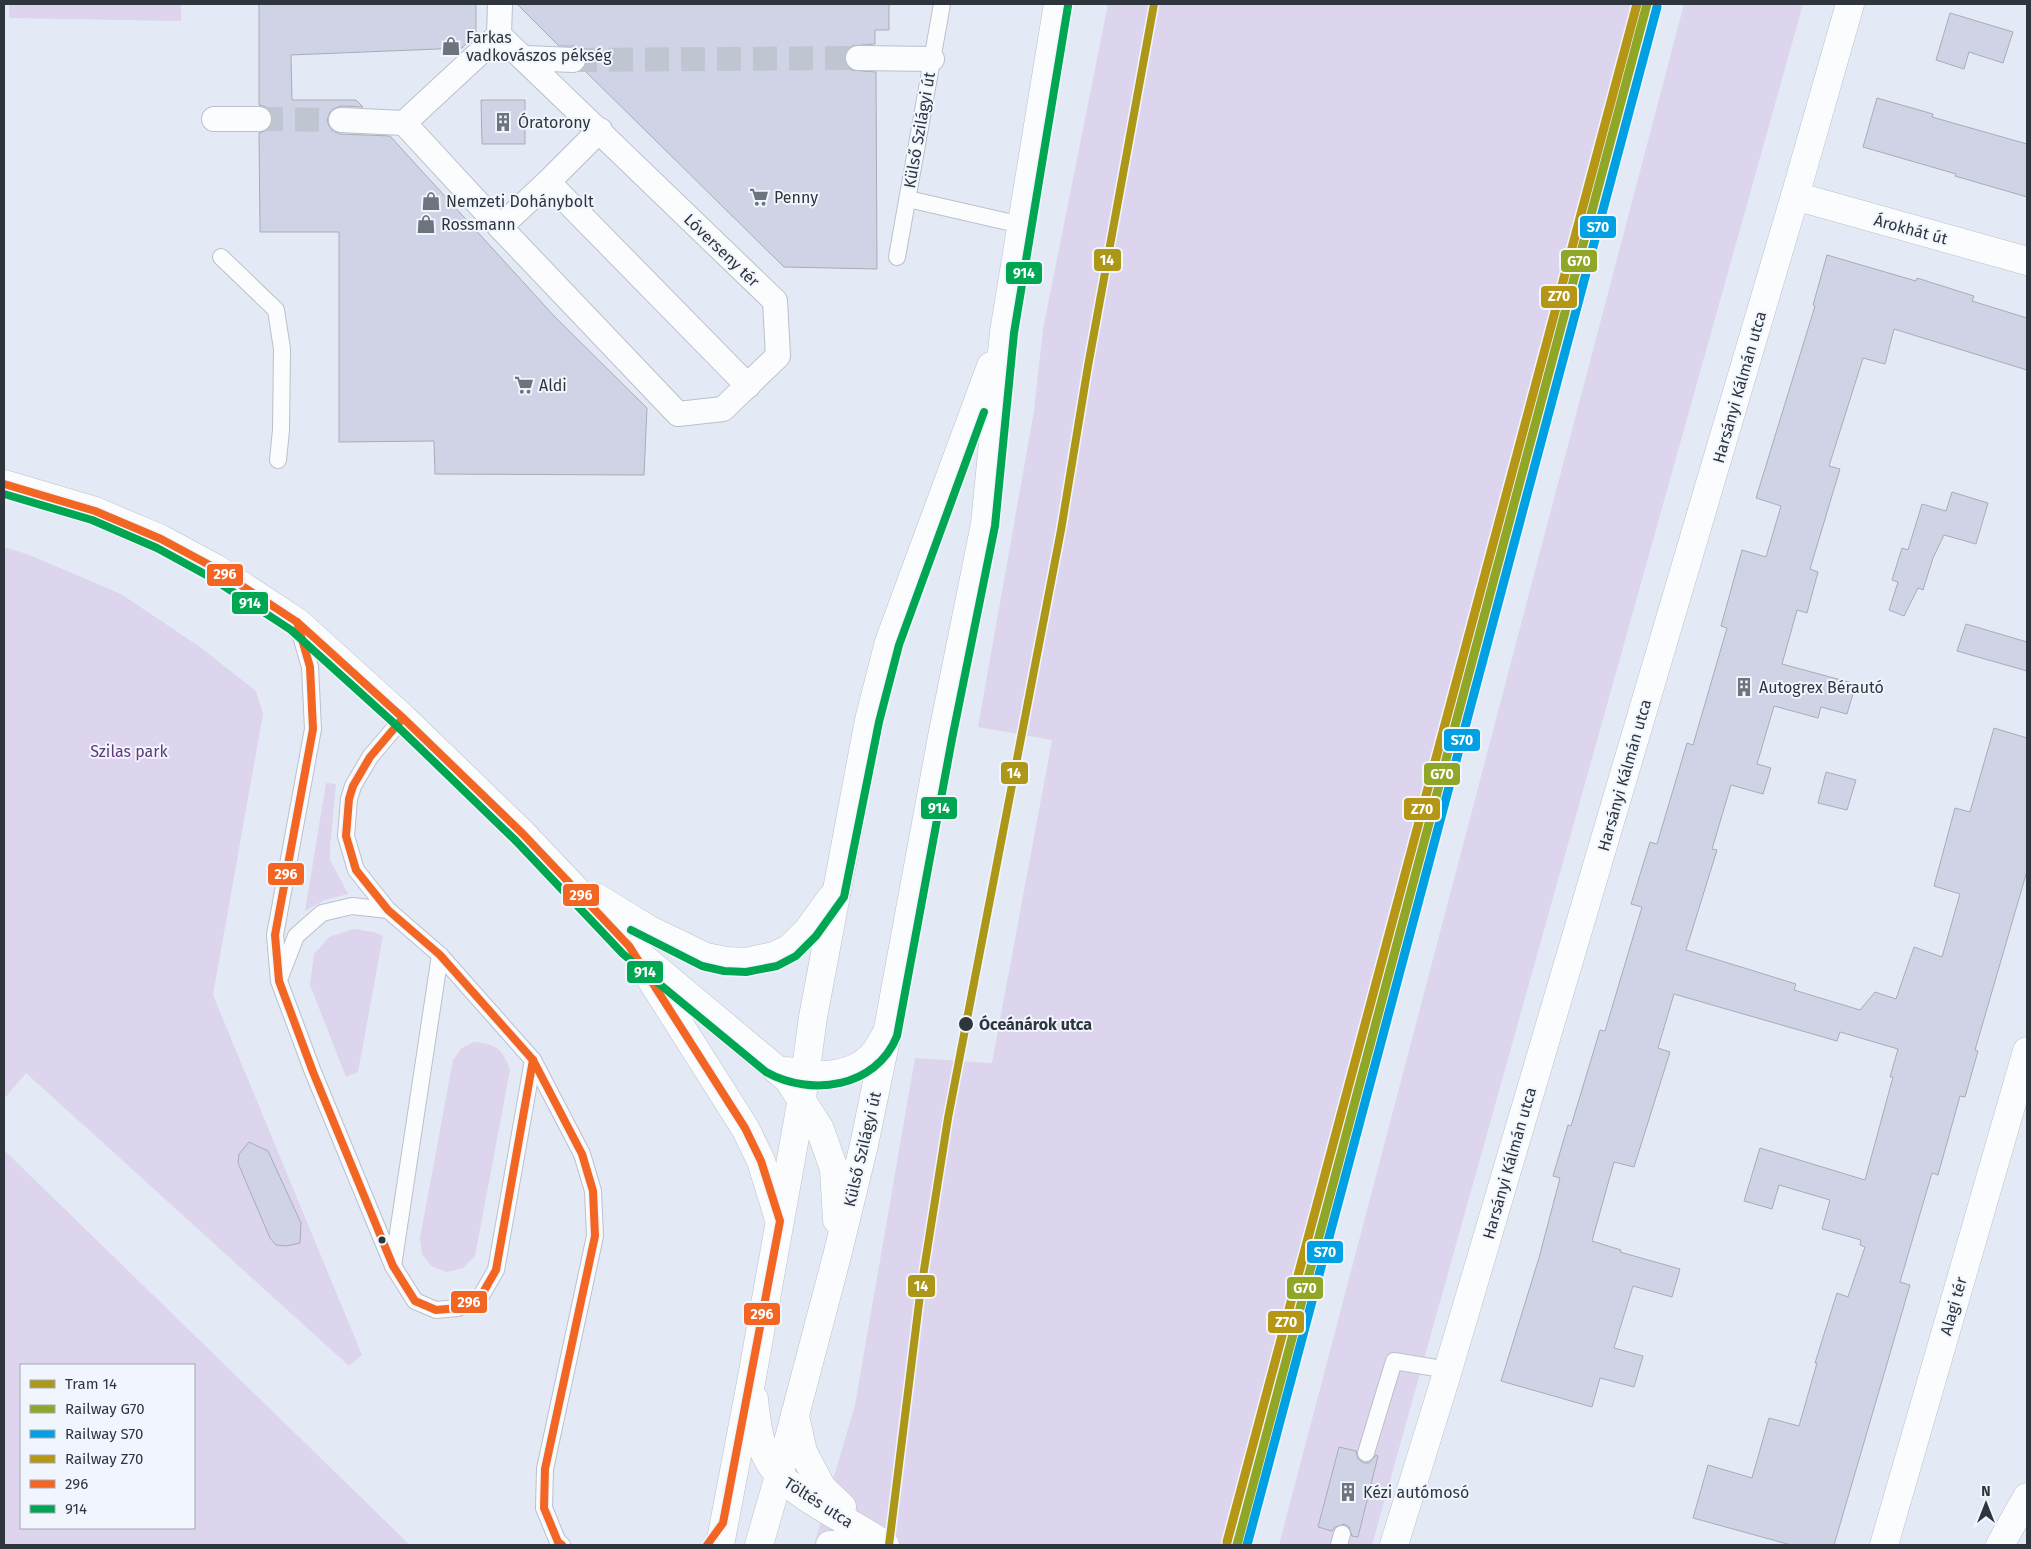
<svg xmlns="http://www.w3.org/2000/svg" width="2031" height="1549" viewBox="0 0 2031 1549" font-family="'Fira Sans',sans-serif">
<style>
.green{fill:#ddd4ed;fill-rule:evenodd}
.building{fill:#d0d3e5;stroke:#a9acb5}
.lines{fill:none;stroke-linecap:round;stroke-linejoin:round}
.pedestrian-tunnel{stroke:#bfc6d1;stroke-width:24;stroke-dasharray:24 12;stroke-linecap:butt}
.service-casing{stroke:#bbc0c9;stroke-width:18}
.pedestrian-casing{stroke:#bbc0c9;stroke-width:26}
.minor-casing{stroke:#bbc0c9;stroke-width:29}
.tertiary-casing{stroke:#bbc0c9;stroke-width:29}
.service{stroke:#fbfcfe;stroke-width:16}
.pedestrian{stroke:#fbfcfe;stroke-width:24}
.minor{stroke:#fbfcfe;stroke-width:28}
.tertiary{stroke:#fbfcfe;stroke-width:28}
.bus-1-casing{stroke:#f0f5fe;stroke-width:11}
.bus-2-casing{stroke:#f0f5fe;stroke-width:11}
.bus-1{stroke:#f26522;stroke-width:8}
.bus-2{stroke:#00a651;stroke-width:8}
.rail-1-casing{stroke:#f0f5fe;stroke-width:12}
.rail-2-casing{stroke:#f0f5fe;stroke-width:12}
.rail-3-casing{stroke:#f0f5fe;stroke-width:12}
.rail-1{stroke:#90a626;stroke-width:9}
.rail-2{stroke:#00a0e3;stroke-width:9}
.rail-3{stroke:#b69715;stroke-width:9}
.tram-1-casing{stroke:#f0f5fe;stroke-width:11}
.tram-1{stroke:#ac9718;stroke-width:8}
.stop-dot{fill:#2f353d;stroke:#f0f5fe;stroke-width:2}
.labels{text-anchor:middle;stroke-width:4;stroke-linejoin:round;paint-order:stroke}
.poi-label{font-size:16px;fill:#2f353d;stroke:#f0f5fe;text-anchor:start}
.street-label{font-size:16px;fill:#2f353d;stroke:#f0f5fe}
.park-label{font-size:16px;fill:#64367c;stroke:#f0f5fe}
.stop-label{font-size:16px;font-weight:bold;fill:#2f353d;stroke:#f0f5fe;text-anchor:start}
.line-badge{stroke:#f0f5fe;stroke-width:2}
.badge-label{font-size:14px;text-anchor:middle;font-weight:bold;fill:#fff}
</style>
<rect width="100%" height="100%" fill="#e3eaf6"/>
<!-- green -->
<g class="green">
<path d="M9 4H181V21L9 18Z"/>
<path d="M1108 4H1634L1222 1545H814L855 1405 915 1058 992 1063 1052 740 978 727 1034 411 1043 329Z"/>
<path d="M1684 4H1803L1372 1545H1279Z"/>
<path d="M4 547 27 554 121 594 200 647 256 691 263 714 213 995 362 1355 349 1366 26 1073 4 1099Z"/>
<path d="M326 783 336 784 330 848V860L348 894 325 900 305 911Z"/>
<path d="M354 929 374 932 383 936 358 1072 346 1077 310 985 314 954 329 937Z"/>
<path d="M474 1042C497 1044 502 1049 510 1070L475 1256 463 1268 446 1272 431 1266 422 1254 420 1238 453 1060 462 1048Z"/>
<path d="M4 1150 410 1545H4ZM21 1365H194V1528H21Z"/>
</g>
<!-- building -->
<g class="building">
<path d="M259 4H476V34L462 48 291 55 292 100H356L363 107 341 106 335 108 330 112 327 120 329 126 333 131 340 134 390 136 555 317 647 408 644 475 435 474 434 441 339 442V232H260L259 133 265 131 271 126 273 119 271 113 266 107 259 105Z"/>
<path d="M517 4H889V30H875V44L852 46 846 51 844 57 846 65 851 70 876 72 877 269 784 267 583 69 587 60 585 53 581 49 574 46H559Z"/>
<path d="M1950 13 2013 32 2003 63 1969 52 1964 69 1936 60Z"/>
<path d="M1877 98 1933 114 1932 117 2027 144V197L1955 176 1956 174 1863 147Z"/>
<path d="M481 100H525V144H482Z"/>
<path d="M1827 255 1916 281 1917 278 1974 296 1972 301 2027 318V370L1894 329 1885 364 1863 358 1829 466 1840 469 1810 569 1818 572 1807 613 1797 610 1782 664 1856 684 1847 714 1821 707 1818 718 1774 706 1757 764 1771 768 1763 794 1731 785 1712 849 1717 850 1686 950 1796 984 1794 990 1860 1010 1875 992 1896 999 1914 947 1942 957 1960 894 1934 886 1955 808 1970 812 1994 728 2027 738V871L1975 1050 1978 1051 1965 1097 1960 1096 1938 1175 1932 1173 1900 1282 1910 1285 1834 1545H1791L1693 1518 1708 1465 1752 1478 1769 1418 1799 1426 1817 1363H1815L1837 1293 1848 1297 1865 1247 1860 1245 1861 1240 1822 1229 1830 1200 1779 1185 1772 1209 1744 1201 1760 1148 1865 1180 1893 1077H1890L1898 1049 1840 1032 1837 1041 1674 994 1658 1048 1670 1052 1634 1167 1614 1162 1592 1241 1621 1250 1620 1252 1680 1269 1672 1297 1633 1286 1614 1348 1643 1356 1634 1387 1600 1378 1592 1407 1501 1381 1539 1258 1560 1178 1553 1176 1568 1125 1571 1126 1600 1030 1605 1031 1642 907 1631 904 1650 842 1657 844 1687 743 1693 745 1727 628 1721 626 1742 550 1766 557 1781 506 1756 498 1815 306 1813 305Z"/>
<path d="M1952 492 1988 503 1976 544 1944 535 1933 558 1923 590 1918 588 1904 616 1889 610 1898 582 1892 580 1902 548 1908 550 1922 504 1946 511Z"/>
<path d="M1966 624 2027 642V671L1957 651Z"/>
<path d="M1826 772 1856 780 1847 810 1818 803Z"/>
<path d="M249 1142 268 1151 301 1223 300 1243 286 1246 276 1245 270 1238 238 1163 239 1154Z"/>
<path d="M1339 1447 1356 1451 1358 1459 1364 1463H1369L1376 1455 1378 1456 1358 1537 1352 1536 1349 1527 1344 1524 1335 1527 1332 1531 1318 1527Z"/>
</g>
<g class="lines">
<!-- pedestrian-tunnel -->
<g class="pedestrian-tunnel">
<path d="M573 60 858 58"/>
<path d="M259 119 341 120"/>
</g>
<!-- service casing -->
<g class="service-casing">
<g id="service">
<path d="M908 199 1021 225"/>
<path d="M221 257 276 310 282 349 281 430 278 460"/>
<path d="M897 257 942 4"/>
<path d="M298 626 310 667 313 729 275 935 279 981 313 1072 393 1266 415 1301 436 1310 458 1308 481 1296 496 1270 533 1060"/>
<path d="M403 718 370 757 353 786 349 799 346 836 356 870 388 910 440 955 533 1060 582 1154 593 1191 595 1236 545 1469 544 1508 558 1542 562 1545"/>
<path d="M280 977 296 936 322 913 352 906 388 910"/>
<path d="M393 1266 440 955"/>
<path d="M1366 1453 1394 1361 1448 1370"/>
<path d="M1339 1545 1342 1534"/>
</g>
</g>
<!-- pedestrian casing -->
<g class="pedestrian-casing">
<g id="pedestrian">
<path d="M499 35 775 301 778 356 723 409 678 414 500 227 404 123Z"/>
<path d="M499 35 500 4"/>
<path d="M525 58 573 60"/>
<path d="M858 58 932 59"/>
<path d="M214 119H259"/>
<path d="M341 120 404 123"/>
<path d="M548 182 600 130"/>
<path d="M500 227 548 182 748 386"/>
</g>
</g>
<!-- minor casing -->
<g class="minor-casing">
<g id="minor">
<path d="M1795 196 2027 261"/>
<path d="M1394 1545 1448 1370 1795 196 1850 4"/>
<path d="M1884 1545 2027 1051"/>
<path d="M2000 1545 2027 1497"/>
</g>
</g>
<!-- tertiary casing -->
<g class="tertiary-casing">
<g id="tertiary">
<path d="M4 484 95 511 161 539 215 568 297 622 403 718 523 834 629 946 788 1079 820 1129 834 1169 837 1220"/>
<path d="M596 897 648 929 706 957 726 961 745 962 774 956 790 948 808 930 832 897"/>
<path d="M645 970 745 1128 761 1161 778 1216"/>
<path d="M787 1071C815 1077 850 1079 872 1056 877 1051 881 1043 885 1036"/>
<path d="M754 1399C756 1417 758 1439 766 1456 782 1493 852 1521 885 1545"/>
<path d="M795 1416 803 1452 822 1488 842 1507"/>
<path d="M720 1545 752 1377 802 1098 813 1017 869 720 889 642 991 366"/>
<path d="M759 1545 779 1476 838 1252 864 1145 887 1034 942 737 985 524 1004 332 1058 4"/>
<path d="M830 1545H872"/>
</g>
</g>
<!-- service -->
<use href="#service" class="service"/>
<!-- pedestrian -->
<use href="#pedestrian" class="pedestrian"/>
<!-- minor -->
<use href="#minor" class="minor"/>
<!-- tertiary -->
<use href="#tertiary" class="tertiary"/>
<!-- bus-1 casing -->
<g class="bus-1-casing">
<g id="bus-1">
<path d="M4 484 95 511 161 539 215 568 297 622 403 718 523 834 629 946 745 1128 761 1161 780 1221 723 1523 707 1545"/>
<path d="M297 622 310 667 313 729 275 935 279 981 313 1072 393 1266 415 1301 436 1310 458 1308 481 1296 496 1270 533 1060"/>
<path d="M403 718 370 757 353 786 349 799 346 836 356 870 388 910 440 955 533 1060 582 1154 593 1191 595 1236 545 1469 544 1508 558 1542 562 1545"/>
</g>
</g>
<!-- bus-2 casing -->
<g class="bus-2-casing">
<g id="bus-2">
<path d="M4 494 92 520 157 548 210 577 291 630 396 725 516 841 623 954 766 1072C811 1097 876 1088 897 1036L952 739 995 526 1014 333 1068 6"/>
<path d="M631 930 702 966 724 971 746 972 777 966 796 956 816 936 844 897 879 722 899 645 984 412"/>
</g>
</g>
<!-- bus-1 -->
<use href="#bus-1" class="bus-1"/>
<!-- bus-2 -->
<use href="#bus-2" class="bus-2"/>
<!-- rail-1 casing -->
<g class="rail-1-casing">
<path id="rail-1" d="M1237 1545 1647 4"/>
</g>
<!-- rail-2 casing -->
<g class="rail-2-casing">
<path id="rail-2" d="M1247 1545 1657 7"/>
</g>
<!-- rail-3 casing -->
<g class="rail-3-casing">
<path id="rail-3" d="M1227 1542 1637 4"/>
</g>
<!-- rail-1 -->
<use href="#rail-1" class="rail-1"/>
<!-- rail-2 -->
<use href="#rail-2" class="rail-2"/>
<!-- rail-3 -->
<use href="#rail-3" class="rail-3"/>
<!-- tram-1 casing -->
<g class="tram-1-casing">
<path id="tram-1" d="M889 1545 920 1295 948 1118 1061 530 1088 366 1154 4"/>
</g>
<!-- tram-1 -->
<use href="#tram-1" class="tram-1"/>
</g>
<!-- icons -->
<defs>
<g id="shop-bare" transform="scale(1.5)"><path d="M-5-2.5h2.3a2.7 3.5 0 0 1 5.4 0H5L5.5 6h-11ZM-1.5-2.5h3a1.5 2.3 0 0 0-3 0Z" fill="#6e747e" stroke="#f0f5fe" stroke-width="2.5" paint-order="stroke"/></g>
<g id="building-bare" transform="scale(1.5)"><path d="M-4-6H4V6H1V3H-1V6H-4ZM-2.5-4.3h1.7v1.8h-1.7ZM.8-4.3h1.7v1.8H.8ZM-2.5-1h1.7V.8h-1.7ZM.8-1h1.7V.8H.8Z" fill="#6e747e" stroke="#f0f5fe" stroke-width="2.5" paint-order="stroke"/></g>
<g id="supermarket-bare" transform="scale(1.5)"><path d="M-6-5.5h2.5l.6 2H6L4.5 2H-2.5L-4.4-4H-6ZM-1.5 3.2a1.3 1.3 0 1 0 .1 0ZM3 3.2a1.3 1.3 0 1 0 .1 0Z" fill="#6e747e" stroke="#f0f5fe" stroke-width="2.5" paint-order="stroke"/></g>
</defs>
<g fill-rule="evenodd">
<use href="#shop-bare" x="451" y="46"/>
<use href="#building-bare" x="503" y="122"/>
<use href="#supermarket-bare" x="759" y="197"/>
<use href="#shop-bare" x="431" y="201"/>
<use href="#shop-bare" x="426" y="224"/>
<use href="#supermarket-bare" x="524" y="385"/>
<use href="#building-bare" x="1744" y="687"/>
<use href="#building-bare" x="1348" y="1492"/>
</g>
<!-- markers -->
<g class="stop-dot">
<circle cx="966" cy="1024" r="8"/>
<circle cx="382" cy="1240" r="4.5"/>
</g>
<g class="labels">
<!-- poi labels -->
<g class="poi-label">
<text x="466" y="43">Farkas<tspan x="466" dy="18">vadkovászos pékség</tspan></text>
<text x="518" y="128">Óratorony</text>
<text x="774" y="203">Penny</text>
<text x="446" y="207">Nemzeti Dohánybolt</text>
<text x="441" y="230">Rossmann</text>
<text x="539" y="391">Aldi</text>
<text x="1759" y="693">Autogrex Bérautó</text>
<text x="1363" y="1498">Kézi autómosó</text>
</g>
<!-- street labels -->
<g class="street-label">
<text transform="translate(919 130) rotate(-80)" y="6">Külső Szilágyi út</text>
<text transform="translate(1911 229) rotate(15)" y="6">Árokhát út</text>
<text transform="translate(722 250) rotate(44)" y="6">Lóverseny tér</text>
<text transform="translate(1739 387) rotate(-74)" y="6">Harsányi Kálmán utca</text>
<text transform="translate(1624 775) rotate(-74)" y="6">Harsányi Kálmán utca</text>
<text transform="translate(862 1149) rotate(-77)" y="6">Külső Szilágyi út</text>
<text transform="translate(1509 1163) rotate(-74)" y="6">Harsányi Kálmán utca</text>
<text transform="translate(1953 1306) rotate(-74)" y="6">Alagi tér</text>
<text transform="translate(819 1502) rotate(33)" y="6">Töltés utca</text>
</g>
<!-- park labels -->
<g class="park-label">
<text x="129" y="757">Szilas park</text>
</g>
<!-- stop labels -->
<g class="stop-label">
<text x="979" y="1030">Óceánárok utca</text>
</g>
</g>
<g class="line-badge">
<rect x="1579" y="215" width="38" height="24" rx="5" fill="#00a0e3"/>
<rect x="1093" y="248" width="29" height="24" rx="5" fill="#ac9718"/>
<rect x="1560" y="249" width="38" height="24" rx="5" fill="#90a626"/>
<rect x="1005" y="261" width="38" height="24" rx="5" fill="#00a651"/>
<rect x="1540" y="285" width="38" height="24" rx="5" fill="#b69715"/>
<rect x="206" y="563" width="38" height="24" rx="5" fill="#f26522"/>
<rect x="231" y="591" width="38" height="24" rx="5" fill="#00a651"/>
<rect x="1443" y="728" width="38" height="24" rx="5" fill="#00a0e3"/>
<rect x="1000" y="761" width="29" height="24" rx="5" fill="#ac9718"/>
<rect x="1423" y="762" width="38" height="24" rx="5" fill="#90a626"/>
<rect x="920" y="796" width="38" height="24" rx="5" fill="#00a651"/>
<rect x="1403" y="797" width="38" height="24" rx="5" fill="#b69715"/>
<rect x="267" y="862" width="38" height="24" rx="5" fill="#f26522"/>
<rect x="562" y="883" width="38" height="24" rx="5" fill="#f26522"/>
<rect x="626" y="960" width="38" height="24" rx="5" fill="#00a651"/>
<rect x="1306" y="1240" width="38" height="24" rx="5" fill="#00a0e3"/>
<rect x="907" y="1274" width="29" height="24" rx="5" fill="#ac9718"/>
<rect x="1286" y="1276" width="38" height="24" rx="5" fill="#90a626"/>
<rect x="450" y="1290" width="38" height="24" rx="5" fill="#f26522"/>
<rect x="743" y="1302" width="38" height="24" rx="5" fill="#f26522"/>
<rect x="1267" y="1310" width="38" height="24" rx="5" fill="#b69715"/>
</g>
<g class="badge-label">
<text x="1598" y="232">S70</text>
<text x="1107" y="265">14</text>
<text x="1579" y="266">G70</text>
<text x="1024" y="278">914</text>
<text x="1559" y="301">Z70</text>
<text x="225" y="579">296</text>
<text x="250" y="608">914</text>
<text x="1462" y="745">S70</text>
<text x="1014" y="778">14</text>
<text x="1442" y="779">G70</text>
<text x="939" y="813">914</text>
<text x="1422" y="814">Z70</text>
<text x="286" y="879">296</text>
<text x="581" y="900">296</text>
<text x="645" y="977">914</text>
<text x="1325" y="1257">S70</text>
<text x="921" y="1291">14</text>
<text x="1305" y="1293">G70</text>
<text x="469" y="1307">296</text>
<text x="762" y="1319">296</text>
<text x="1286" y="1327">Z70</text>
</g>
<!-- border -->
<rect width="2031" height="1549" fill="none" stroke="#2f353d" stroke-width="10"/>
<!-- legend -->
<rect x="20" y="1364" width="175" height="165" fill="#f0f5fe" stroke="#a3a8b1"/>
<rect x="30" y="1380" width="25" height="8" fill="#ac9718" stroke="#a3a8b1"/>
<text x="65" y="1389" font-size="15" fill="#2f353d">Tram 14</text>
<rect x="30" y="1405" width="25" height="8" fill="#90a626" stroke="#a3a8b1"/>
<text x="65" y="1414" font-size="15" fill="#2f353d">Railway G70</text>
<rect x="30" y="1430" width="25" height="8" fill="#00a0e3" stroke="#a3a8b1"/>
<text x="65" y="1439" font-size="15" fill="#2f353d">Railway S70</text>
<rect x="30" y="1455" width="25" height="8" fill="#b69715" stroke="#a3a8b1"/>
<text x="65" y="1464" font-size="15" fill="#2f353d">Railway Z70</text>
<rect x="30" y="1480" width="25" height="8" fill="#f26522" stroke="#a3a8b1"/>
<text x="65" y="1489" font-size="15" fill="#2f353d">296</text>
<rect x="30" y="1505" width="25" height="8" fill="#00a651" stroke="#a3a8b1"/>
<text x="65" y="1514" font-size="15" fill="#2f353d">914</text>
<!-- north arrow -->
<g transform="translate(1986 1504)" stroke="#f0f5fe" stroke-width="4" paint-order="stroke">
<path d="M0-4L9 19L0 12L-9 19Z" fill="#2f353d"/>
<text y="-8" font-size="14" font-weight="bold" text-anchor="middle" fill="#2f353d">N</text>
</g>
</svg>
